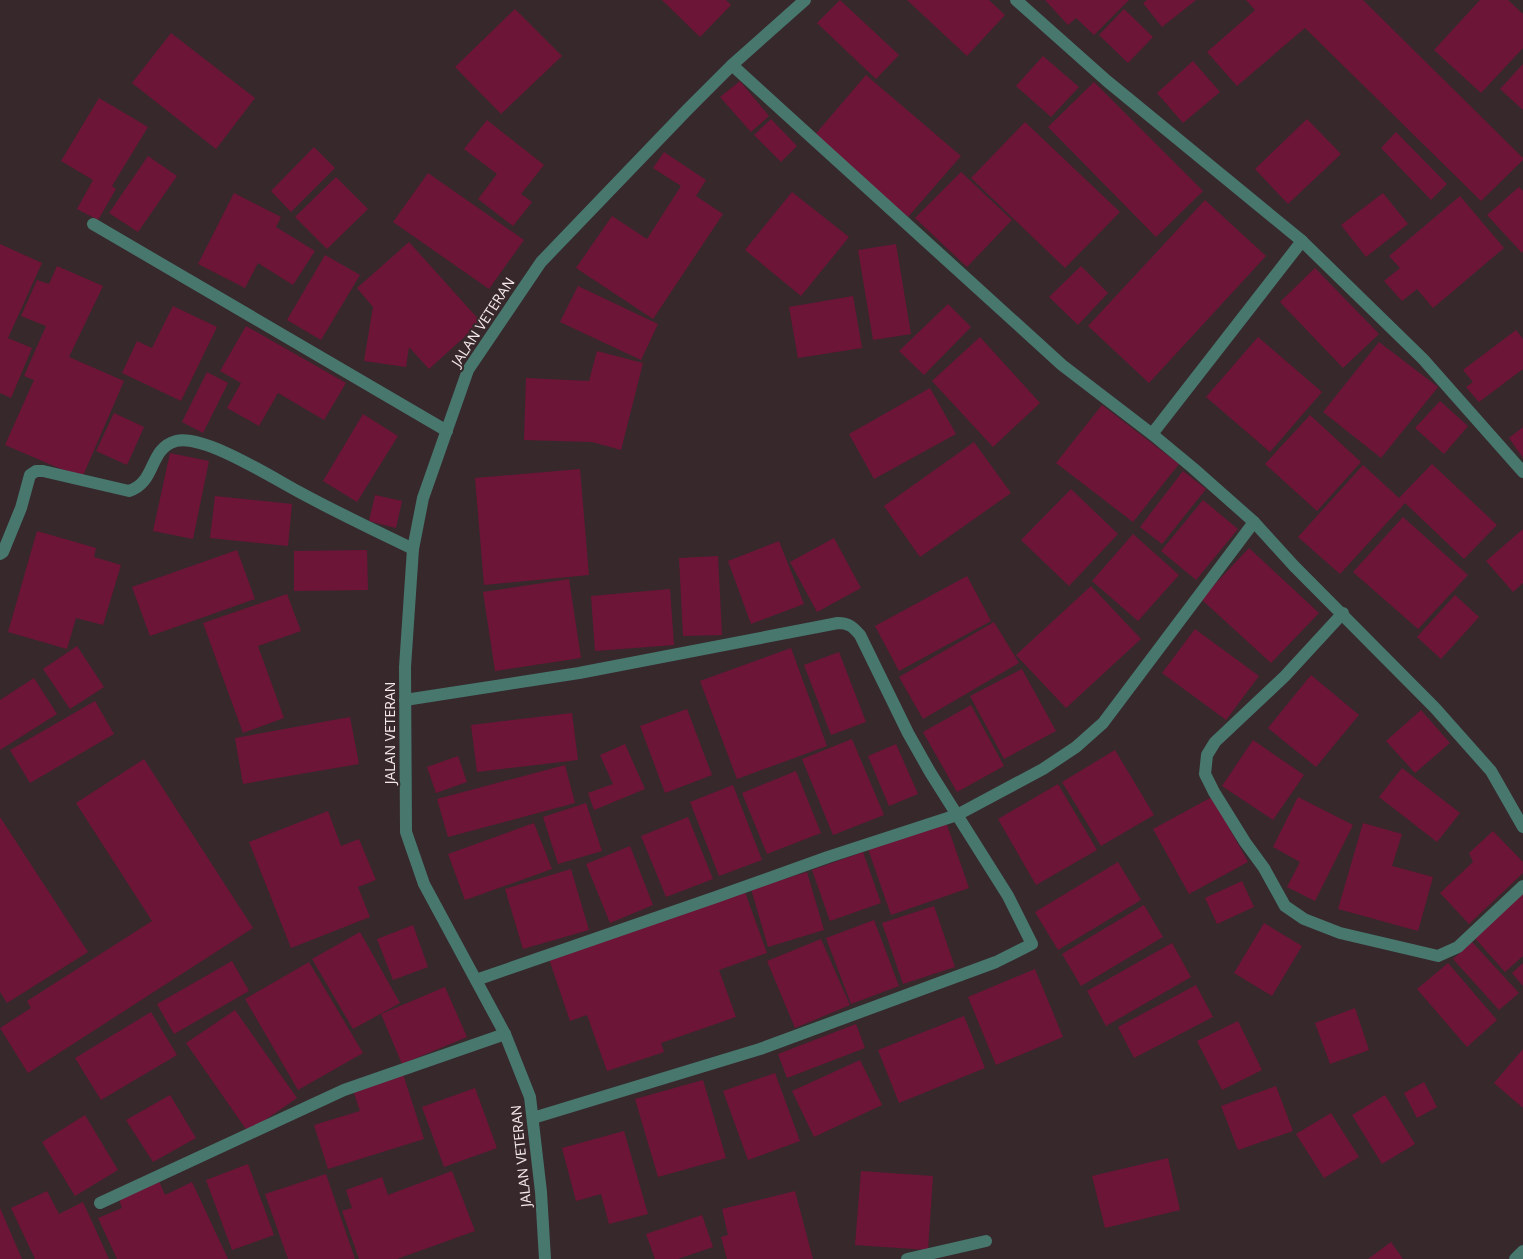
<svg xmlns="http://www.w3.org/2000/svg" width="1523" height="1259" viewBox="0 0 1523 1259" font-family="'Open Sans',sans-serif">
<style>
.building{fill:#6c1536}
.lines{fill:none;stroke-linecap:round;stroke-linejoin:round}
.minor{stroke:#47776d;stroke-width:12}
.tertiary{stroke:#47776d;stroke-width:12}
.labels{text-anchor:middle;stroke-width:4.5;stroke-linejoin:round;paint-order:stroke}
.street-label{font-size:14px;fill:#f3e8ea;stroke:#37282c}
</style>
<rect width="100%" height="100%" fill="#37282c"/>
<!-- building -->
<g class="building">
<path d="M662 0H726L731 5 700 37Z"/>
<path d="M840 0 899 55 876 79 817 23Z"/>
<path d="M907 0H989L1005 15 967 56Z"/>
<path d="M1045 0H1129L1094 35 1076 18 1068 25Z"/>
<path d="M1147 0H1196L1162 27 1143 3Z"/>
<path d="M1246 0H1363L1523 158V160L1481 201 1305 28 1237 86 1207 52 1255 10Z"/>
<path d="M1480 0H1508L1523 14V48L1481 93 1434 50Z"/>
<path d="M515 9 562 56 501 114 455 67Z"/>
<path d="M1124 9 1153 37 1128 63 1099 35Z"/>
<path d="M171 33 255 98 216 149 132 83Z"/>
<path d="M1043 56 1079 87 1051 117 1016 86Z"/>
<path d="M1193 61 1220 92 1183 123 1157 93Z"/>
<path d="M1523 64V110L1500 89Z"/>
<path d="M866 75 961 156 908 217 813 137Z"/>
<path d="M740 81 769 116 751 132 720 97Z"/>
<path d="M1094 82 1203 191 1156 237 1048 127Z"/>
<path d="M99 98 148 127 112 186 116 189 98 220 77 209 93 180 61 161Z"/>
<path d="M771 119 797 146 781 162 754 135Z"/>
<path d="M1307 119 1341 154 1288 204 1255 169Z"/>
<path d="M487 120 544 165 521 194 532 202 513 226 478 199 497 174 464 149Z"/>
<path d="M1025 122 1120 212 1065 268 971 178Z"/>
<path d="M1396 132 1447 184 1431 200 1381 148Z"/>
<path d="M314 147 335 168 291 212 271 191Z"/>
<path d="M664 152 706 180 696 196 723 214 653 319 576 268 612 216 647 239 681 186 653 168Z"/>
<path d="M148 156 177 176 138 232 109 213Z"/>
<path d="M961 172 1012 220 967 267 915 218Z"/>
<path d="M428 173 524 240 489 289 393 222Z"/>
<path d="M336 177 368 209 327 249 295 217Z"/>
<path d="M1519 187 1523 191V251L1522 253 1487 215Z"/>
<path d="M792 192 849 237 801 296 745 250Z"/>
<path d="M234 193 281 217 276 227 315 251 293 285 258 263 245 288 198 264Z"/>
<path d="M1383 193 1408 224 1366 257 1341 225Z"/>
<path d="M1460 196 1504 248 1433 308 1417 289 1402 301 1384 281 1400 268 1389 256Z"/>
<path d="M1205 200 1266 256 1149 383 1088 326Z"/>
<path d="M409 242 481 322 429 369 409 347 406 367 364 361 373 307 357 288Z"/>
<path d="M0 244 42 263 8 338 32 348 11 398 0 393Z"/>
<path d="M896 244 911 334 873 340 858 250Z"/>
<path d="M325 255 360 275 321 340 287 320Z"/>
<path d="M57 266 103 286 69 357 124 381 82 478 5 445 34 380 24 376 46 326 21 316 37 280 49 284Z"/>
<path d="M1081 266 1108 293 1078 325 1049 297Z"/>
<path d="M1315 268 1379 334 1343 368 1280 302Z"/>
<path d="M578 286 658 324 641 360 560 322Z"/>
<path d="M853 296 862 348 798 358 789 307Z"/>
<path d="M948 304 971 327 924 375 899 351Z"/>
<path d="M173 306 217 327 181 401 122 373 137 341 152 348Z"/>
<path d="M246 326 346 383 324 420 278 393 259 426 227 408 241 383 220 371Z"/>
<path d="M1516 330 1523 339V369L1479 402 1466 387 1473 382 1463 370Z"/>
<path d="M980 337 1040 403 993 447 932 381Z"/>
<path d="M1258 337 1322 392 1270 452 1206 397Z"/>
<path d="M1379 342 1438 387 1381 458 1323 412Z"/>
<path d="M597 351 643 363 621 450 592 442 524 440 526 378 589 381Z"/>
<path d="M207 372 228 383 203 433 182 422Z"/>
<path d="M930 388 956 434 874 479 849 434Z"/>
<path d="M1440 401 1468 426 1444 454 1415 428Z"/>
<path d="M1102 405 1179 464 1133 522 1056 463Z"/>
<path d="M114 413 144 427 127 465 96 451Z"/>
<path d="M363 414 398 436 357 502 323 481Z"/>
<path d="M1310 415 1361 462 1317 511 1265 464Z"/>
<path d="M1523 427V458L1509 438Z"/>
<path d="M974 442 1011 493 920 557 884 506Z"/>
<path d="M170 453 209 461 193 539 153 531Z"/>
<path d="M1432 464 1497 525 1464 559 1405 503 1340 574 1298 537 1363 465 1399 498Z"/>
<path d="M580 469 589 575 484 585 475 478Z"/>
<path d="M1183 471 1206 489 1162 544 1140 527Z"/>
<path d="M1071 489 1118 534 1069 586 1021 540Z"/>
<path d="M375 495 402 501 396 528 369 521Z"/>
<path d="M215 496 292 504 288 546 210 538Z"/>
<path d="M1203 500 1238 529 1196 580 1161 551Z"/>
<path d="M1403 517 1468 575 1418 629 1353 572Z"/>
<path d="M1523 529V583L1513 592 1486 561Z"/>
<path d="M37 531 96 548 94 557 121 565 103 625 76 618 67 649 8 632Z"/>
<path d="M1133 534 1179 575 1138 621 1092 581Z"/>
<path d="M834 538 861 588 817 612 790 562Z"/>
<path d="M779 541 804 604 751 624 728 561Z"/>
<path d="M1249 548 1319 613 1271 663 1201 599Z"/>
<path d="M237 550 255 599 150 636 132 587Z"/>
<path d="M367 550 368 590 294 591V551Z"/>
<path d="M718 556 722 635 683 636 679 558Z"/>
<path d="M967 576 991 621 899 671 875 626Z"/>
<path d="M569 579 581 658 495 671 483 592Z"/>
<path d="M1091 586 1141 639 1066 708 1016 655Z"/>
<path d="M670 589 674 645 595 651 591 596Z"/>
<path d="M287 594 301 631 258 646 284 718 243 733 203 623Z"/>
<path d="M1455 595 1479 617 1441 659 1417 637Z"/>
<path d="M994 622 1019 663 923 719 899 677Z"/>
<path d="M1195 629 1259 676 1226 720 1162 673Z"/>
<path d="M77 646 104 687 70 709 43 669Z"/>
<path d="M791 648 827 746 737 779 700 681Z"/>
<path d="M839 652 866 722 831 735 804 665Z"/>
<path d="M1022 669 1056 731 1004 759 970 696Z"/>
<path d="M1311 675 1359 715 1316 767 1268 728Z"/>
<path d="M34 678 57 714 0 750V700Z"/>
<path d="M95 701 114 734 30 783 10 750Z"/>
<path d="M971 705 1004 766 957 792 923 732Z"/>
<path d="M687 709 712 775 665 793 640 726Z"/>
<path d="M1421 710 1450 743 1415 773 1386 741Z"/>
<path d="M572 713 578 760 477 772 471 725Z"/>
<path d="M350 717 359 764 243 784 235 738Z"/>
<path d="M852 739 884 815 833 835 802 759Z"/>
<path d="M1253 740 1304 775 1273 820 1222 786Z"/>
<path d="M625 744 645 789 594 810 588 793 613 784 600 755Z"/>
<path d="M896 744 918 794 889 806 868 756Z"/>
<path d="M1115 750 1154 815 1101 846 1062 782Z"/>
<path d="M458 756 467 782 436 793 427 767Z"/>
<path d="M144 759 253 928 28 1073 0 1028 31 1008 27 1001 152 921 76 803Z"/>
<path d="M565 765 575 803 448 837 437 799Z"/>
<path d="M1402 768 1460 813 1437 842 1379 797Z"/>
<path d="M796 771 821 833 767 854 742 793Z"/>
<path d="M1058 784 1097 850 1036 885 998 819Z"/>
<path d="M733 785 762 860 719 876 690 802Z"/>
<path d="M1212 797 1248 862 1189 894 1153 829Z"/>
<path d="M1298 797 1353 825 1315 901 1287 887 1300 862 1273 847Z"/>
<path d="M586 803 602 851 558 864 543 817Z"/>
<path d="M328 811 341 846 359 839 376 880 358 887 370 917 291 948 249 842Z"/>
<path d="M0 817 88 952 7 1003 0 992Z"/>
<path d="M688 817 713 879 666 897 641 836Z"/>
<path d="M946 822 969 888 891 915 868 849Z"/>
<path d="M534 823 552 869 465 900 448 854Z"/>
<path d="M1363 823 1402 834 1392 866 1433 877 1418 931 1338 909Z"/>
<path d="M1493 831 1523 862V873L1469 924 1440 893 1473 862 1469 853Z"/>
<path d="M630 846 653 905 610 923 586 864Z"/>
<path d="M863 852 881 903 830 921 812 870Z"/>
<path d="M1118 862 1141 900 1058 950 1035 912Z"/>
<path d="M571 869 589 930 523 949 505 889Z"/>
<path d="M807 872 824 930 768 947 751 889Z"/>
<path d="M1242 881 1254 907 1217 924 1205 898Z"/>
<path d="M1523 891V956L1505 972 1473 936Z"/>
<path d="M745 892 767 953 719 970 736 1017 661 1043 664 1052 607 1071 587 1015 570 1021 549 959Z"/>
<path d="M1144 905 1163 937 1081 986 1062 954Z"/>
<path d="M934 906 955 967 903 984 882 923Z"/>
<path d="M874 920 899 986 851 1004 826 938Z"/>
<path d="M1264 923 1302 946 1272 996 1234 973Z"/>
<path d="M413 925 428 967 393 980 377 939Z"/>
<path d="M360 932 400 1003 353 1029 312 959Z"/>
<path d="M821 939 850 1005 795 1028 767 961Z"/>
<path d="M1472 942 1519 993 1499 1010 1453 959Z"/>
<path d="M1172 943 1191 977 1106 1026 1087 991Z"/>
<path d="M232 961 249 991 174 1034 157 1004Z"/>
<path d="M309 962 363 1053 298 1090 245 999Z"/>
<path d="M1448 963 1497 1020 1467 1047 1417 989Z"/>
<path d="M1523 963V986L1512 973Z"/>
<path d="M1035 969 1063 1037 996 1065 968 997Z"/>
<path d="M1196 985 1213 1017 1134 1058 1118 1027Z"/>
<path d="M445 987 467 1037 402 1064 381 1014Z"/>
<path d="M1355 1008 1369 1050 1330 1064 1315 1023Z"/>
<path d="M235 1010 297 1098 248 1132 186 1043Z"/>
<path d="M151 1012 177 1055 101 1100 75 1058Z"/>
<path d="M964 1016 985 1068 899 1103 878 1050Z"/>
<path d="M1238 1021 1262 1070 1222 1090 1197 1041Z"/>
<path d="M856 1024 865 1048 787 1078 778 1054Z"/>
<path d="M1523 1049V1108L1494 1083Z"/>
<path d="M860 1060 882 1105 814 1137 792 1091Z"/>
<path d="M775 1073 800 1141 748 1160 723 1091Z"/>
<path d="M403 1074 424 1139 328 1169 314 1125 360 1111 353 1090Z"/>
<path d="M703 1080 726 1158 658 1177 635 1099Z"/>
<path d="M1424 1082 1437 1107 1417 1118 1404 1093Z"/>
<path d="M1276 1086 1293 1131 1238 1150 1221 1106Z"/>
<path d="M475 1088 497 1148 444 1167 422 1107Z"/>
<path d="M170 1095 196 1138 153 1162 126 1120Z"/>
<path d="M1385 1095 1415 1144 1382 1164 1352 1115Z"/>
<path d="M1331 1113 1359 1157 1324 1178 1296 1134Z"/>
<path d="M85 1115 118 1170 75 1196 42 1142Z"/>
<path d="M624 1131 648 1214 609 1224 601 1194 576 1201 562 1148Z"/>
<path d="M1168 1158 1180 1210 1105 1228 1092 1176Z"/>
<path d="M248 1164 274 1235 232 1250 206 1180Z"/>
<path d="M452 1171 475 1231 397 1259H359L342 1211 352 1208 346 1190 382 1177 388 1195Z"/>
<path d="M861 1171 933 1176 928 1250 855 1245Z"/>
<path d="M326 1174 355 1259H288L265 1194Z"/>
<path d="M158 1179 165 1195 192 1182 228 1259H117L98 1218 122 1208 118 1197Z"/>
<path d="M47 1191 59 1214 83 1202 109 1259H35L11 1208Z"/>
<path d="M795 1191 813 1259H727L721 1237 728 1235 722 1209Z"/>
<path d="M0 1208 22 1259H0Z"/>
<path d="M702 1215 713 1247 678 1259H655L646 1234Z"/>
<path d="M1391 1242 1403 1259H1368Z"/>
</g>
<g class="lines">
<!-- minor -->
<g class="minor">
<path d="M1016 0 1107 81 1302 241 1423 359 1523 472"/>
<path d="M732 65 1062 365 1152 434 1193 468 1254 522 1294 566 1435 708 1491 771 1523 827"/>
<path d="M93 224 447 431"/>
<path d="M1152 434 1302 241"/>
<path d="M0 554 3 552 21 508 30 475 36 471H43L129 491C157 482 148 449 176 441 205 434 274 479 301 493 338 513 376 531 413 549"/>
<path d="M1343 613 1285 676 1215 742 1207 755 1205 774 1214 792 1245 842 1264 868 1285 906 1304 919 1340 933 1438 956 1458 947 1523 886"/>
<path d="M405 700 579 673 838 623C849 623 853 627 860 635L908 733 930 772 1008 896 1032 944 996 962 760 1049 533 1118"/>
<path d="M476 980 716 897 828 857 957 815 1043 769 1076 747 1103 723 1254 522"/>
<path d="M100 1203 344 1090 505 1034"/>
<path d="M907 1259 986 1241"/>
<path d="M1515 1259 1523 1251"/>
</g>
<!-- tertiary -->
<path class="tertiary" d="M545 1259 541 1192 530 1097 505 1034 424 884 406 832 405 667 413 549 423 498 468 370 541 262 688 109 732 65 805 0"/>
</g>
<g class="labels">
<!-- street labels -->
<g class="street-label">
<text transform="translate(483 322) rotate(-57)" y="5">JALAN VETERAN</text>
<text transform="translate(390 733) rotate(-90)" y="5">JALAN VETERAN</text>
<text transform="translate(521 1156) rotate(-96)" y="5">JALAN VETERAN</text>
</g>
</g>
</svg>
